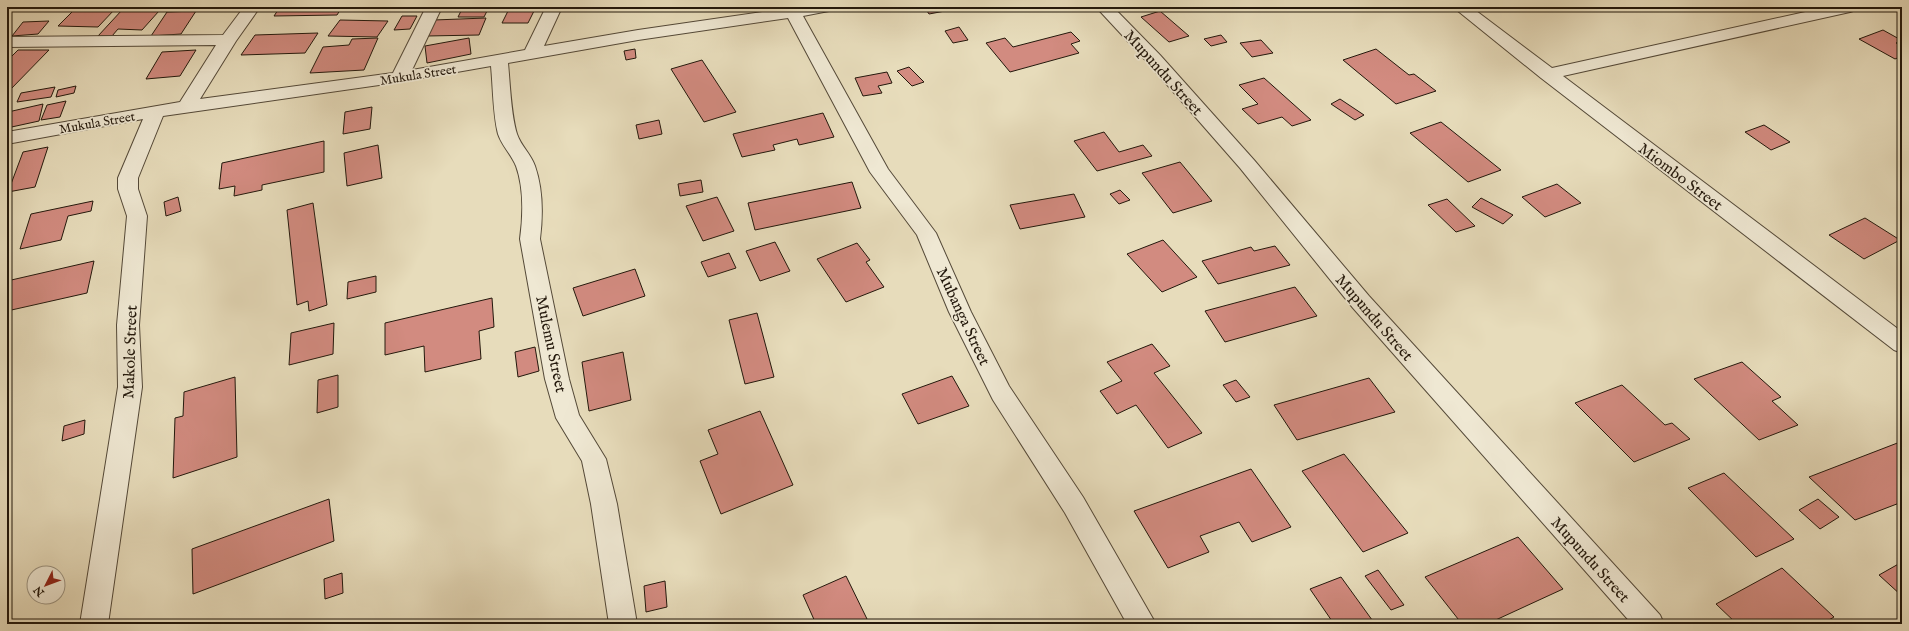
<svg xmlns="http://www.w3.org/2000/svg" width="1909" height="631" viewBox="0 0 1909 631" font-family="'IM FELL English',serif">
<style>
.building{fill:#d28b80;stroke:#23180c}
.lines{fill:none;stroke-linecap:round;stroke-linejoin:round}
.minor-casing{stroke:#544938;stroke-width:2}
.minor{fill:#efe8d3;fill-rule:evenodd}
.labels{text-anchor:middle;stroke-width:3.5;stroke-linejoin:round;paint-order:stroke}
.far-street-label{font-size:13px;fill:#23180c;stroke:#efe8d3}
.street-label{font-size:16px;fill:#23180c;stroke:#efe8d3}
</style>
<rect width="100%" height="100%" fill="#e7dcbb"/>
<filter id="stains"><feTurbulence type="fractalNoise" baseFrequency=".005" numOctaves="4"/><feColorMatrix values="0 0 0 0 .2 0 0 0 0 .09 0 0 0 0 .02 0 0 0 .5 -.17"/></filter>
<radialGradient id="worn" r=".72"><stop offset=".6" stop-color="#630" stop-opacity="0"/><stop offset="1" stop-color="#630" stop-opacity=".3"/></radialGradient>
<!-- building -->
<g class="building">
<path d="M280 7H342L337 15 274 16Z"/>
<path d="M349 7H388L385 11 347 10Z"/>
<path d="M463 7H489L484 17H458Z"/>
<path d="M510 7H536L528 23H502Z"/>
<path d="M942 7 945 11 929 14 925 8Z"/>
<path d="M75 9H115L98 27 58 26Z"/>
<path d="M122 10 159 11 142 30 118 29 112 36H98Z"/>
<path d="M196 11 181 34 151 36 167 12Z"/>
<path d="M1160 11 1189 36 1169 42 1141 17Z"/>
<path d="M402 16H417L410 29 394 30Z"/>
<path d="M486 18 479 35 427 36 434 20Z"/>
<path d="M340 20 388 21 377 37 328 36Z"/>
<path d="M49 21 38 34 12 36 23 22Z"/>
<path d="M959 27 968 40 953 43 945 31Z"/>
<path d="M1883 30 1901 40 1896 43 1902 46V56L1895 59 1859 39Z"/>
<path d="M1071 32 1080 41 1071 44 1079 53 1010 72 986 43 1005 38 1013 47Z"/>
<path d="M318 33 305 53 241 55 255 35Z"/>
<path d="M1221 35 1227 42 1211 46 1204 39Z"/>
<path d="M378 38 364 70 310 73 323 47 349 45 352 39Z"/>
<path d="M469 38 471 54 427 63 425 46Z"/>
<path d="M1261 40 1273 53 1252 57 1240 43Z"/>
<path d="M635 49 636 58 626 60 624 51Z"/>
<path d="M1376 49 1409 75 1414 74 1436 91 1396 104 1343 60Z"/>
<path d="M18 50H49L9 91 7 90V61Z"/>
<path d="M196 50 180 76 146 79 162 52Z"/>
<path d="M702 60 736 112 704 122 671 69Z"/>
<path d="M909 67 924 82 912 86 897 71Z"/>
<path d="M887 72 892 83 878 86 882 93 863 96 855 78Z"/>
<path d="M1264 78 1311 120 1292 126 1282 117 1258 124 1242 109 1258 104 1239 85Z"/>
<path d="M76 86 74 93 56 97 58 90Z"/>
<path d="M55 87 51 97 17 102 21 93Z"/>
<path d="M1340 99 1364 115 1355 120 1331 104Z"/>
<path d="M66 101 60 117 41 120 47 105Z"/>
<path d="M43 104 39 121 7 128 8 112Z"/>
<path d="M372 107 370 129 343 134 345 112Z"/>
<path d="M823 113 834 137 799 145 797 139 773 145 775 150 742 157 733 134Z"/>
<path d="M659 120 662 134 639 139 636 125Z"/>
<path d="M1441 122 1501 170 1468 182 1410 133Z"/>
<path d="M1764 125 1790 142 1771 150 1745 132Z"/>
<path d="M1104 132 1119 152 1143 145 1152 156 1097 171 1074 141Z"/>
<path d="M324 141V172L262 185V190L234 196 235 186 219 189 222 163Z"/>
<path d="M378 145 382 178 347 186 344 153Z"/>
<path d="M48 147 35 187 8 192 23 152Z"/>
<path d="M1180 162 1212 201 1173 213 1142 173Z"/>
<path d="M701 180 703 192 680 196 678 184Z"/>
<path d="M852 182 861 208 755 230 748 203Z"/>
<path d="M1557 184 1581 203 1545 217 1522 197Z"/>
<path d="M1120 190 1130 200 1119 204 1110 194Z"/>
<path d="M1074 194 1085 217 1020 229 1010 205Z"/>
<path d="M178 197 181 211 166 216 164 202Z"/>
<path d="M717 197 734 231 703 241 686 206Z"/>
<path d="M1481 198 1513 215 1503 224 1472 207Z"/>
<path d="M1447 199 1475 226 1456 232 1428 205Z"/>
<path d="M93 201 91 211 68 216 61 240 20 249 31 214Z"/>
<path d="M313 203 327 305 309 311 308 301 297 305 287 210Z"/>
<path d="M1865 218 1900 240 1864 259 1829 235Z"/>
<path d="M1163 240 1197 277 1162 292 1127 254Z"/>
<path d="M775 242 790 271 760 281 746 251Z"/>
<path d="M857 243 870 260 866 262 884 287 846 302 817 259Z"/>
<path d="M1275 246 1290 265 1218 284 1202 261 1251 247 1254 251Z"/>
<path d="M729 253 736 268 708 277 701 262Z"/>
<path d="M94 261 87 293 7 311V281Z"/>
<path d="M635 269 645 296 583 316 573 288Z"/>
<path d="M376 276V292L347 299 348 282Z"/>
<path d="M1295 287 1317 316 1225 342 1205 311Z"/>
<path d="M492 298 494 327 479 331 481 359 425 372 424 346 385 355V323Z"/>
<path d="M757 313 774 377 745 384 729 320Z"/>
<path d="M334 323 333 354 289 365 291 333Z"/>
<path d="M1152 344 1170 366 1154 373 1202 433 1168 448 1136 405 1117 414 1100 391 1122 381 1107 362Z"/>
<path d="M535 347 539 371 518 377 515 352Z"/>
<path d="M623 352 631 400 589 411 582 362Z"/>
<path d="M1742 362 1781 397 1772 401 1798 425 1759 440 1694 379Z"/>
<path d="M338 375V407L317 413 318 380Z"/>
<path d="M952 376 969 406 918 424 902 394Z"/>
<path d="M235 377 237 457 173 478 175 418 183 416 184 392Z"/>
<path d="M1369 378 1395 412 1297 440 1274 405Z"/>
<path d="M1236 380 1250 397 1236 402 1223 385Z"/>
<path d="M1622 385 1665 425 1672 423 1690 439 1634 462 1575 403Z"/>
<path d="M760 411 793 485 721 514 700 461 718 454 708 430Z"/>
<path d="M85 420 84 434 62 441 64 426Z"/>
<path d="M1900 442 1902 444V502L1855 520 1809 477Z"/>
<path d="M1344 454 1408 533 1363 552 1302 471Z"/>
<path d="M1251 469 1291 527 1252 542 1239 522 1200 536 1209 552 1168 568 1134 511Z"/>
<path d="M1724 473 1794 539 1756 557 1688 488Z"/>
<path d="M329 499 334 541 193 594 192 549Z"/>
<path d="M1818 499 1839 517 1820 529 1799 510Z"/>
<path d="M1518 537 1563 589 1487 624H1462L1425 577Z"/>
<path d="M1902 562V596L1879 575Z"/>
<path d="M1782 568 1834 617 1822 624H1737L1716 604Z"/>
<path d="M1378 570 1404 605 1391 610 1365 576Z"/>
<path d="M342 573 343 593 325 599 324 579Z"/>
<path d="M846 576 868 621 862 624H816L803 595Z"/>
<path d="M1341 577 1375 624H1334L1310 589Z"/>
<path d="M665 581 667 607 646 612 644 586Z"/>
</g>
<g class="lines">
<!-- minor casing -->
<g class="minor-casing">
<g id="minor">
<path d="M244 7H260L236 41 200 99 393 73 426 7H442L412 70 525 50 546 7H562L544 46 638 30 783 9 782 7H836L834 10 803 16 888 169 936 233 971 312 1009 386 1083 497 1156 624H1127L1065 513 993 400 949 312 917 235 870 172 788 18 638 40 508 63C510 83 511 115 517 134 521 146 531 154 535 166 543 189 543 215 540 239L569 379 579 415 606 459 617 504 637 624H609L591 504 582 461 556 418 545 379 520 239C523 217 524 188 516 166 511 154 502 146 498 134 493 115 493 86 491 66L400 82 163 116 138 178V189L147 216 139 325 142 387 108 624H80L118 387 117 325 127 216 118 189V178L143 119 7 144V132L180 102 216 45 7 47V37L223 35Z"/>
<path d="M1096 7H1113L1160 55 1254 160 1369 296 1660 615 1664 624H1632L1353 308 1240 168 1148 63Z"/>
<path d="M1453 7H1471L1552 68 1828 7H1858L1856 10 1850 12 1563 76 1902 332V353L1894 350 1541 78Z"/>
</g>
</g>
<!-- minor -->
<use href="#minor" class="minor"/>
</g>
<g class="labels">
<!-- far-street labels -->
<g class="far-street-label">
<text transform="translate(418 74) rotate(-9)" y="5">Mukula Street</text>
<text transform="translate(97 122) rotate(-10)" y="5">Mukula Street</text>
</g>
<!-- street labels -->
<g class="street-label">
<text transform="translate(1164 72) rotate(48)" y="6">Mupundu Street</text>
<text transform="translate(1681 176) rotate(37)" y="6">Miombo Street</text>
<text transform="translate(964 316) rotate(65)" y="6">Mubanga Street</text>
<text transform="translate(1375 317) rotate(49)" y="6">Mupundu Street</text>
<text transform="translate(552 344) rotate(78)" y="6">Mulemu Street</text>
<text transform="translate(129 352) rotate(-88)" y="6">Makole Street</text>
<text transform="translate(1591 559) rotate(48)" y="6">Mupundu Street</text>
</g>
</g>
<!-- margin -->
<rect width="1909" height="631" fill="none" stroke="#e7dcbb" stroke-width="24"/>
<rect x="8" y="8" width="1893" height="615" fill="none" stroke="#23180c" stroke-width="2"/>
<rect x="12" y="12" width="1885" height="607" fill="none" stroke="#23180c"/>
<!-- north arrow -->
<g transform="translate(46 585) rotate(228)"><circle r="19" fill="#efe8d3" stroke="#9d9583"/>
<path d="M0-3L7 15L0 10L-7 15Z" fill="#8f2418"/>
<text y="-6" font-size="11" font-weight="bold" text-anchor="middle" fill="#23180c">N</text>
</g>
<rect width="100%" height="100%" filter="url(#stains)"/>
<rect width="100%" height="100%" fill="url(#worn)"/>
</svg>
